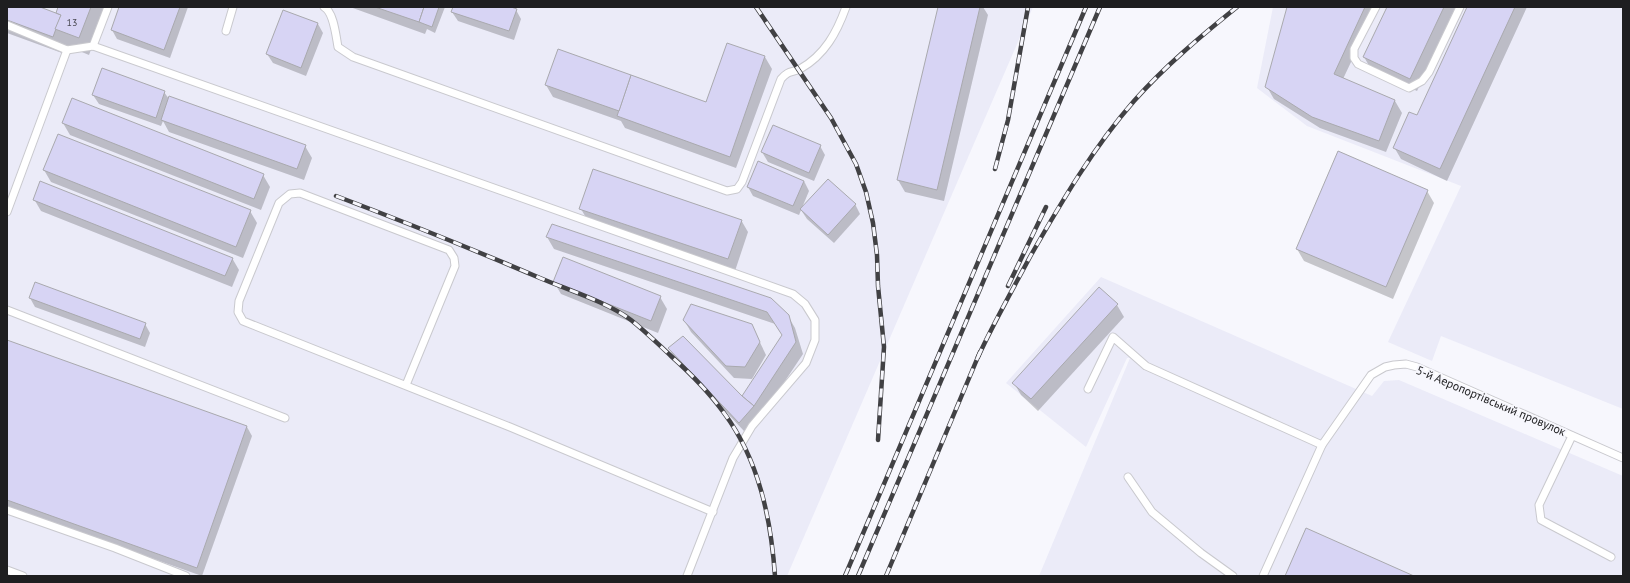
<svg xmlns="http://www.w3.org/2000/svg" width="1630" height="583" viewBox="0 0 1630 583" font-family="'PT Sans',sans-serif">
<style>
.built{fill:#ebebf8}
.shadow{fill:#0003}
.building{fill:#d7d4f4;stroke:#a9a9ae}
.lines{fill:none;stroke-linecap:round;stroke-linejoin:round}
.service-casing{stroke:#c9c9ce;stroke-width:9}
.service{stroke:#fff;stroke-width:7}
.rail-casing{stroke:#414144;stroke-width:4.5}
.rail{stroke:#f7f7fd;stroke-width:3;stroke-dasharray:9;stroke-linecap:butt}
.labels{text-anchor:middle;stroke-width:4;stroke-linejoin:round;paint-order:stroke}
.number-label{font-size:10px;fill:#4c4c55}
.street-label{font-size:12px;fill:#1e1e20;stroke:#f7f7fd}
</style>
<rect width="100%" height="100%" fill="#f7f7fd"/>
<!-- built -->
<g class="built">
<path d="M7 7H1033L787 576H7Z"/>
<path d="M1273 7H1623V409L1441 336 1432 361 1388 342 1461 186 1307 126 1257 88Z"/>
<path d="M1101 277 1372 396 1384 381 1399 380 1623 476V576H1039L1130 358H1127L1086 447 1006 383Z"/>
</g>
<!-- shadow -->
<g class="shadow">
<path d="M7 7H37L57 14 59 7H107L89 55 65 45 62 53 7 33Z"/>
<path d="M120 7H188L170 58 117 39 112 30Z"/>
<path d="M350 7H445L435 33 427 29 425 34Z"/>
<path d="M454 7H507L516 10 521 19 514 40 458 21 452 12Z"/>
<path d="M939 7H983L988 15 944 201 905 192 898 180Z"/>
<path d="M1288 7H1377L1343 79 1395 101 1402 113 1386 152 1320 128 1274 99 1267 87Z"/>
<path d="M1388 7H1457L1417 91 1371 69 1364 57Z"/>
<path d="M1469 7H1527L1447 181 1401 159 1394 147 1418 117Z"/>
<path d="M284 11 318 24 323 33 306 76 273 63 267 54Z"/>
<path d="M728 44 765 57 772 69 736 168 625 128 621 121 553 97 546 85 706 103Z"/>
<path d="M164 92 169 99 305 146 312 158 304 180 169 132 163 121 161 126 99 104 93 95Z"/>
<path d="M63 123 263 175 270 187 261 210 70 135Z"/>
<path d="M820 146 825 155 814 181 768 162 762 152Z"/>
<path d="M44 170 250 211 257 223 243 258 51 182Z"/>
<path d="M804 181 809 191 799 215 753 196 748 187Z"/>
<path d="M1427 191 1434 203 1393 299 1304 261 1297 249Z"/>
<path d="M34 199 232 258 239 270 232 287 41 211Z"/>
<path d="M855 204 860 214 834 243 807 219 801 210Z"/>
<path d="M581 209 741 220 748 232 735 271 588 221Z"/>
<path d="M547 237 788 316 795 328 803 354 761 417 759 415 744 431 674 357 669 348 742 398 783 336 775 324 554 249Z"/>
<path d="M554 282 660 297 667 309 658 333 561 294Z"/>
<path d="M30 298 145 324 150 333 145 347 35 307Z"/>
<path d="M1117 305 1124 317 1038 411 1021 395 1014 383Z"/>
<path d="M684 320 751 324 766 355 752 379 734 378 691 332Z"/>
<path d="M7 341 247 427 252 436 202 576 7 507Z"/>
</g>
<!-- building -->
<g class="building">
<path d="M7 7H40L61 15 53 37 7 20Z"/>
<path d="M58 7H91L79 38 55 29 61 15 56 13Z"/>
<path d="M119 7H180L164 50 111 30Z"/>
<path d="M375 7H424L419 22Z"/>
<path d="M424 7H439L432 27 419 22Z"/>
<path d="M453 7H511L517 9 509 31 451 12Z"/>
<path d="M938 7H980L937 190 897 180Z"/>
<path d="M1287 7H1365L1334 74 1395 100 1379 141 1312 117 1265 87Z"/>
<path d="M1387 7H1444L1410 79 1363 57Z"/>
<path d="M1467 7H1515L1440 169 1393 148 1409 112 1417 115Z"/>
<path d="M283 10 318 23 301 68 266 54Z"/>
<path d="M727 43 765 56 730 157 617 116 631 75 706 102Z"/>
<path d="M558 49 631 75 619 111 545 85Z"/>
<path d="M102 68 165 91 156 118 92 95Z"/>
<path d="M169 96 306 145 297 169 161 120Z"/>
<path d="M72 98 264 174 254 199 62 123Z"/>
<path d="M773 125 821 145 809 173 761 152Z"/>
<path d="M58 134 251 210 236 247 43 170Z"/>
<path d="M1338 151 1428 190 1386 287 1296 249Z"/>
<path d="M758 161 804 181 793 206 747 187Z"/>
<path d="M593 169 742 220 728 259 579 209Z"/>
<path d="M828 179 856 204 828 235 800 209Z"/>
<path d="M40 181 233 258 225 276 33 200Z"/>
<path d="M552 224 771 298 789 315 796 342 754 406 742 396 782 335 767 312 546 237Z"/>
<path d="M563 257 661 296 651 321 553 282Z"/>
<path d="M35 282 146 323 140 339 29 298Z"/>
<path d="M1099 287 1118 304 1031 399 1012 383Z"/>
<path d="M691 304 752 324 760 342 745 367 726 366 683 320Z"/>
<path d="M683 336 742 396 754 406 739 423 668 348Z"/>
<path d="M7 340 247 426 197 568 7 500Z"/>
<path d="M1306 528 1414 576H1285Z"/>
</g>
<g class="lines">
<!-- service casing -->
<g class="service-casing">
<g id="service">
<path d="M324 7C334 12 336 37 338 47L353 57 727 191 737 189 742 182 781 79C789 70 791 73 800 69 825 55 837 32 846 7"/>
<path d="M1376 7 1354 49V58L1358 64 1409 88 1422 81 1429 72 1460 7"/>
<path d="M7 25 67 50 93 46 793 294 805 304 815 320V340L806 363 752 426 733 458 687 576"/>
<path d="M226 31 233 7"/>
<path d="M93 46 108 7"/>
<path d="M7 212 67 50"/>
<path d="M7 310 285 418"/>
<path d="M406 385 455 266 454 258 449 250 300 193 290 194 279 203 239 301 238 312 243 321 510 427 713 512"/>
<path d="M1088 389 1113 337 1146 366 1322 445"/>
<path d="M1572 436 1539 505 1541 520 1611 557"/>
<path d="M1128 477 1152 512 1201 553 1233 576"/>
<path d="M7 510 115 548 186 576"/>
<path d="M7 570 23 576"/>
<path d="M1263 576 1322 445 1371 375 1385 367 1394 365 1406 364 1417 367 1623 458"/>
</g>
</g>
<!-- service -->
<use href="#service" class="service"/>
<!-- rail casing -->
<g class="rail-casing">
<g id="rail">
<path d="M756 7 831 118 856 164 866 192 873 223 877 255 878 286 884 347 878 440"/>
<path d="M995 169 1008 120 1028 7"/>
<path d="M336 196C405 222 472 249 540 278 568 290 607 302 631 320 645 331 658 344 671 356 690 373 709 392 724 413 759 460 771 519 775 576"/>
<path d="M1008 286 1046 207"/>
<path d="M978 357C994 322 1013 289 1031 255 1062 201 1093 148 1134 101 1165 66 1201 36 1237 7"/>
<path d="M845 576 1086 7"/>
<path d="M858 576 1100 7"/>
<path d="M886 576 980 352"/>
</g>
</g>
<!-- rail -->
<use href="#rail" class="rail"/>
</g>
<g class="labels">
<!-- number labels -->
<g class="number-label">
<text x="72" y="26">13</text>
</g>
<!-- street labels -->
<g class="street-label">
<text transform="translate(1491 401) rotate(23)" y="4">5-й Аеропортівський провулок</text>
</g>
</g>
<!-- border -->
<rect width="1630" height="583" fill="none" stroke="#1e1e20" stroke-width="16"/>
</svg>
